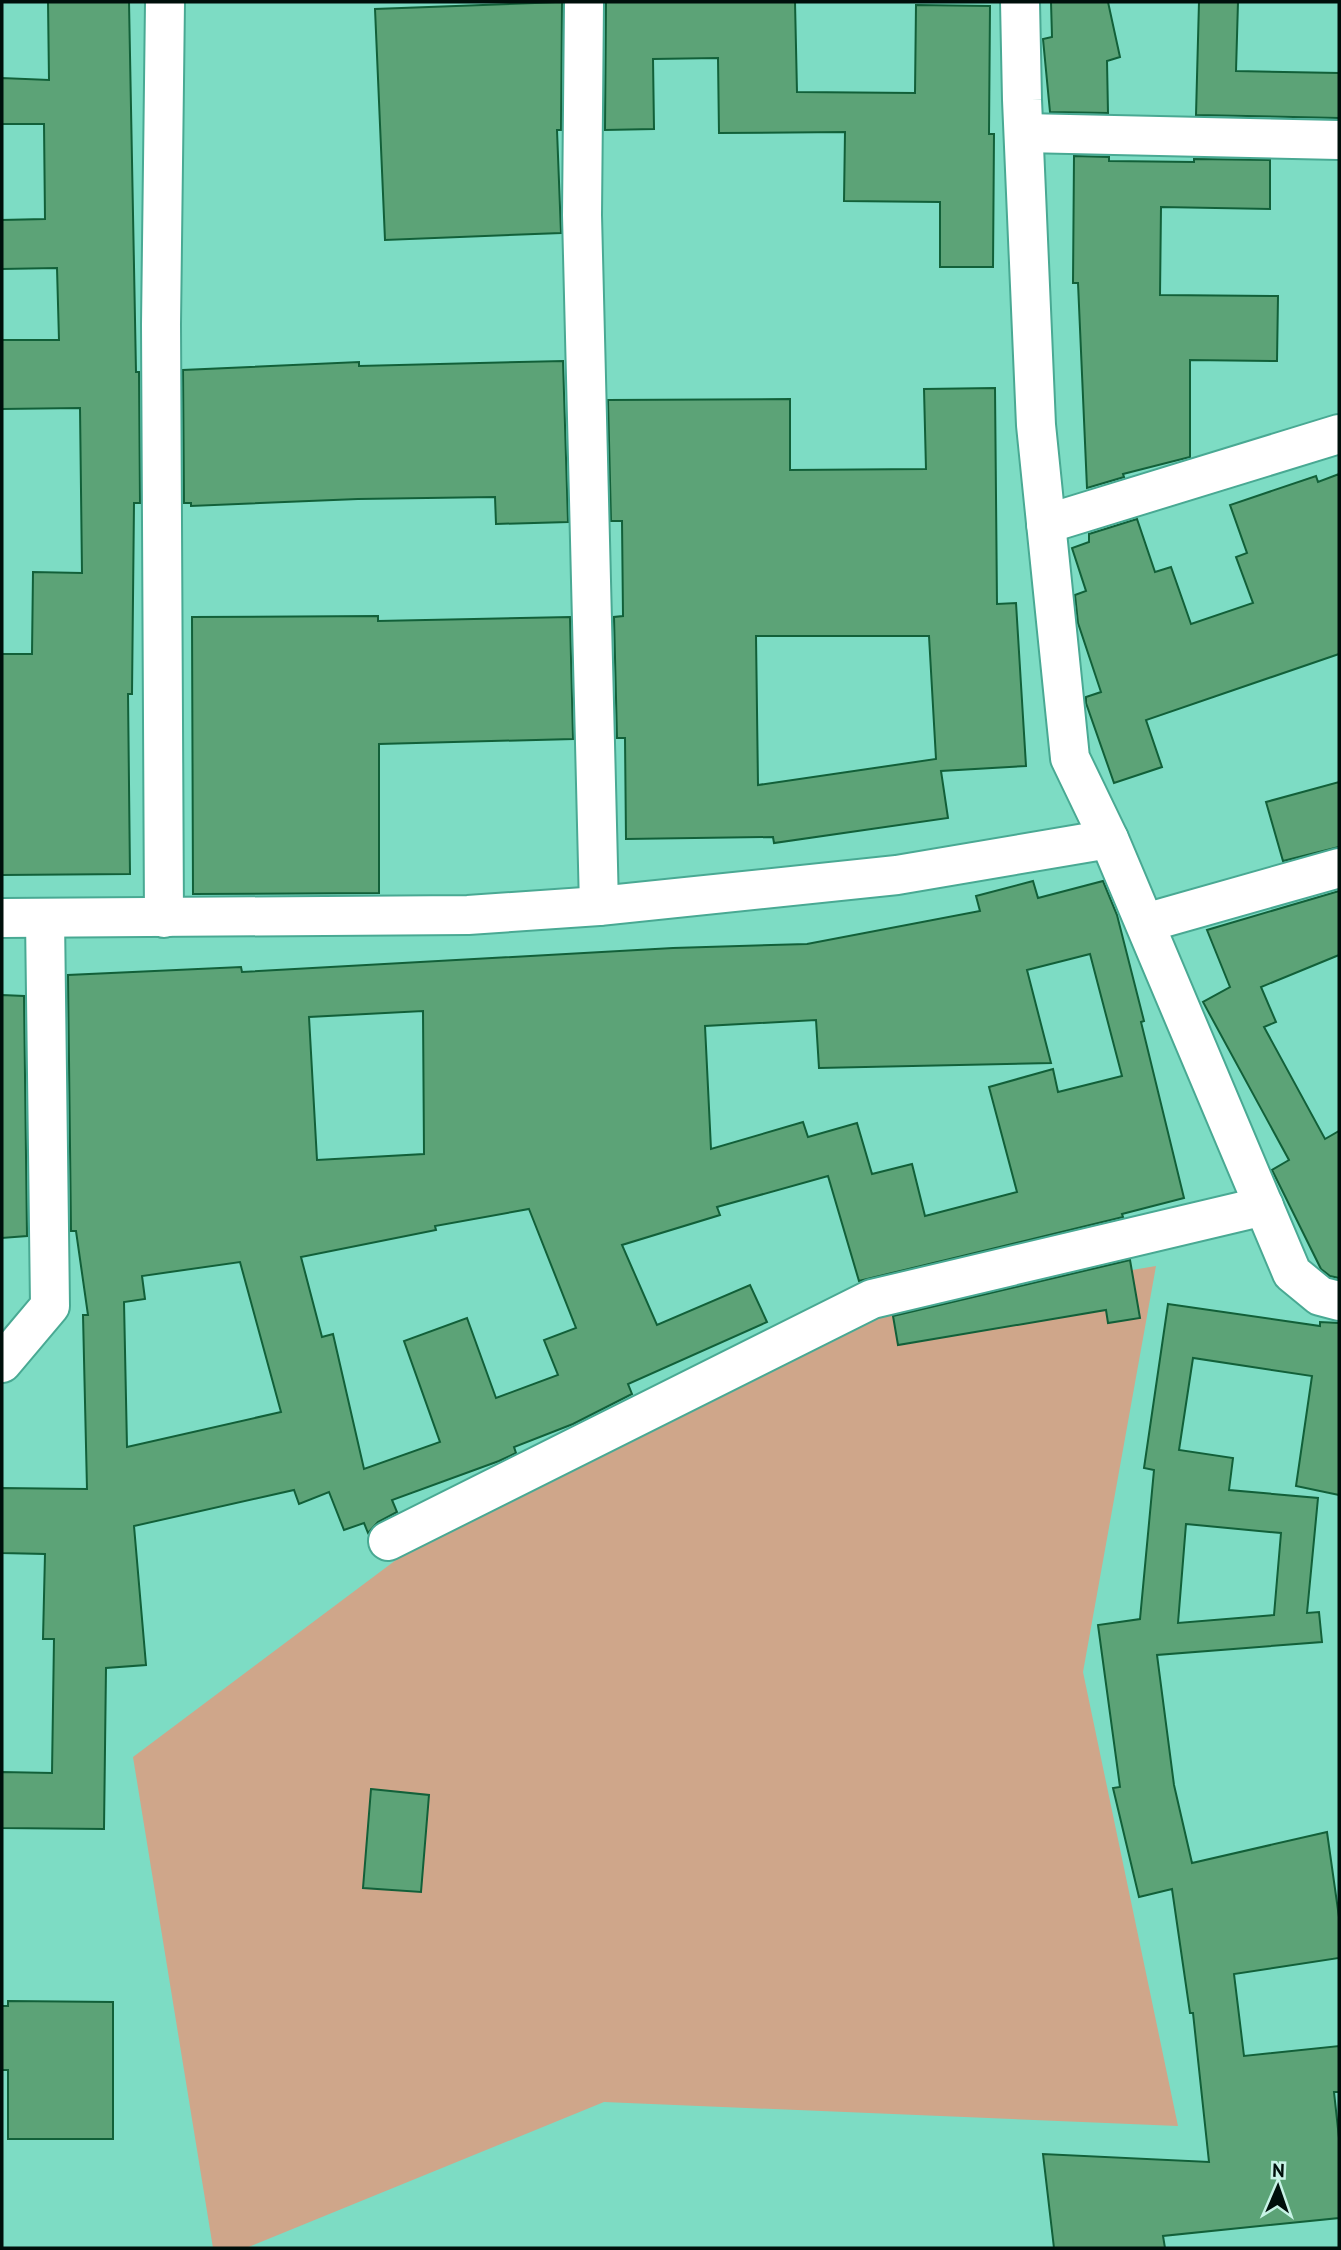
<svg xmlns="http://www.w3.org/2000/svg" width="1341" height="2250" viewBox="0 0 1341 2250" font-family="'PT Sans',sans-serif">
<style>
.green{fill:#cfa68a}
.building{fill:#5ca377;stroke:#126039;stroke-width:2;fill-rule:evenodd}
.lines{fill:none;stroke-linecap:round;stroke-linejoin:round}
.minor-casing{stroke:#49a993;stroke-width:42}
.minor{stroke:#fff;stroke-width:38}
</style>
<rect width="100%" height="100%" fill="#7ddcc4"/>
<!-- green -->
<path class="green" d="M1156 1266 1083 1672 1178 2126 604 2102 246 2248H213L133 1757 424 1539 880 1312Z"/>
<!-- building -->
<g class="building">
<path d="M48 2H129L136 372H139L140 503H134L132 694H128L130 874 2 875V654H32L33 572 82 573 80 408 2 409V340H59L57 268 2 269V220L45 219 44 124H2V78L49 80Z"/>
<path d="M562 2 561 130H557L561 233 385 240 375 9Z"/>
<path d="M606 2H795L797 92 915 93 916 5 990 6 989 134H994L993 267H940V202L844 201 845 132 719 133 718 58 653 59 654 129 605 130Z"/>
<path d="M1051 2H1108L1120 57 1107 61 1108 113 1050 112 1043 39 1052 37Z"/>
<path d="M1199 2H1238L1236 71 1339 73V118L1196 115Z"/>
<path d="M1074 156 1109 157V161L1194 162V159L1270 160V209L1161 207 1160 295 1278 296 1277 361 1190 360V457L1123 474 1124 477 1087 488 1078 283H1073Z"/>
<path d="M563 361 568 522 496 524 495 497 358 499 191 506V503H184L183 370 359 362V366Z"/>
<path d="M995 388 997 604 1016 603 1026 766 941 771 948 818 774 843 773 837 626 839 625 738H617L614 617 623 616 622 521H611L608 400 790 399V470L926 469 924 389ZM756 636H929L936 759 758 785Z"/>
<path d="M1339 474V654L1146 720 1162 767 1114 783 1086 703V697L1101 692 1078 623 1075 595 1086 591 1072 548 1089 542V534L1137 519 1155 572 1171 567 1191 624 1253 603 1236 557 1247 553 1230 505 1316 476 1318 482Z"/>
<path d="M378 616V621L570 617 573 739 379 744V893L193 894 192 617Z"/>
<path d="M1339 782V847L1283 861 1266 802Z"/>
<path d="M1033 881 1038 898 1103 881 1117 915 1144 1021 1141 1022 1184 1198 1122 1214 1123 1217 859 1281 828 1176 717 1207 720 1215 622 1245 657 1325 750 1285 767 1322 628 1384 632 1394 573 1424 514 1447 516 1453 499 1461 392 1500 397 1512 378 1522 368 1533 364 1523 344 1530 329 1492 299 1504 294 1490 134 1526 146 1665 106 1668 104 1829 2 1828V1772L52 1773 54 1639H43L45 1554 2 1553V1488L87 1489 83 1315H88L76 1231H71L68 975 241 967 242 972 673 948 807 944 980 911 976 896ZM1090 954 1122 1076 1058 1092 1053 1069 989 1087 1017 1192 925 1216 912 1164 872 1174 857 1123 808 1137 803 1122 711 1149 705 1026 816 1020 819 1068 1051 1063 1027 970ZM423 1011 424 1154 317 1160 309 1017ZM529 1209 576 1328 544 1340 558 1375 496 1398 467 1318 404 1341 440 1442 364 1469 333 1334 322 1337 301 1257 436 1230 435 1226ZM240 1262 281 1412 127 1447 124 1302 145 1299 142 1276Z"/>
<path d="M1339 891V955L1261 987 1276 1022 1264 1027 1325 1139 1339 1131V1278L1330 1276 1321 1269 1277 1180 1272 1170 1289 1160 1203 1002 1230 987 1207 930Z"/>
<path d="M2 995 24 996 27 1236 2 1238Z"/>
<path d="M1130 1260 1140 1318 1108 1323 1106 1310 898 1345 893 1316Z"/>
<path d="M1168 1304 1320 1326V1322L1339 1323V1495L1296 1486 1312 1376 1193 1358 1179 1450 1233 1458 1229 1490 1318 1498 1307 1613 1319 1612 1322 1642 1157 1655 1174 1785 1192 1863 1327 1832 1339 1917V1958L1234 1974 1244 2056 1339 2046V2092H1334L1339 2138V2218L1163 2236 1165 2248H1054L1043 2154 1209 2162 1193 2013H1190L1172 1889 1139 1897 1113 1788 1120 1787 1098 1625 1140 1619 1154 1470 1144 1468ZM1186 1524 1281 1533 1274 1615 1178 1623Z"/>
<path d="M371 1789 429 1795 421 1892 363 1888Z"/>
<path d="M8 2001 113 2002V2139H8V2070H2V2006H8Z"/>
</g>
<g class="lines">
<!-- minor casing -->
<g class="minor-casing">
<g id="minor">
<path d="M584 2 582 215 599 906"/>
<path d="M1020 2 1022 100 1036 425 1070 758 1109 839 1292 1273 1320 1296 1339 1301"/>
<path d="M1024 133 1339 140"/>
<path d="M1046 524 1339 434"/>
<path d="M2 918 468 915 599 906 897 875 1109 839"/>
<path d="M164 918 161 325 165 2"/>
<path d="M1145 923 1339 868"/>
<path d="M2 1363 50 1306 45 918"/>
<path d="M388 1541 872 1299 1264 1206"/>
</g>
</g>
<!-- minor -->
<use href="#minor" class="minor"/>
</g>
<!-- border -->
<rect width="1341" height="2250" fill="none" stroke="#000f0b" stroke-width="7"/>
<!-- north arrow -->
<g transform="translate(1278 2187) rotate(2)" stroke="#c7f3e6" stroke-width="5" paint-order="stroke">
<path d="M0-5L12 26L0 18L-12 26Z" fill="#000f0b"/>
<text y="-10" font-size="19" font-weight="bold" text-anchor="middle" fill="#000f0b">N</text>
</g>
</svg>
